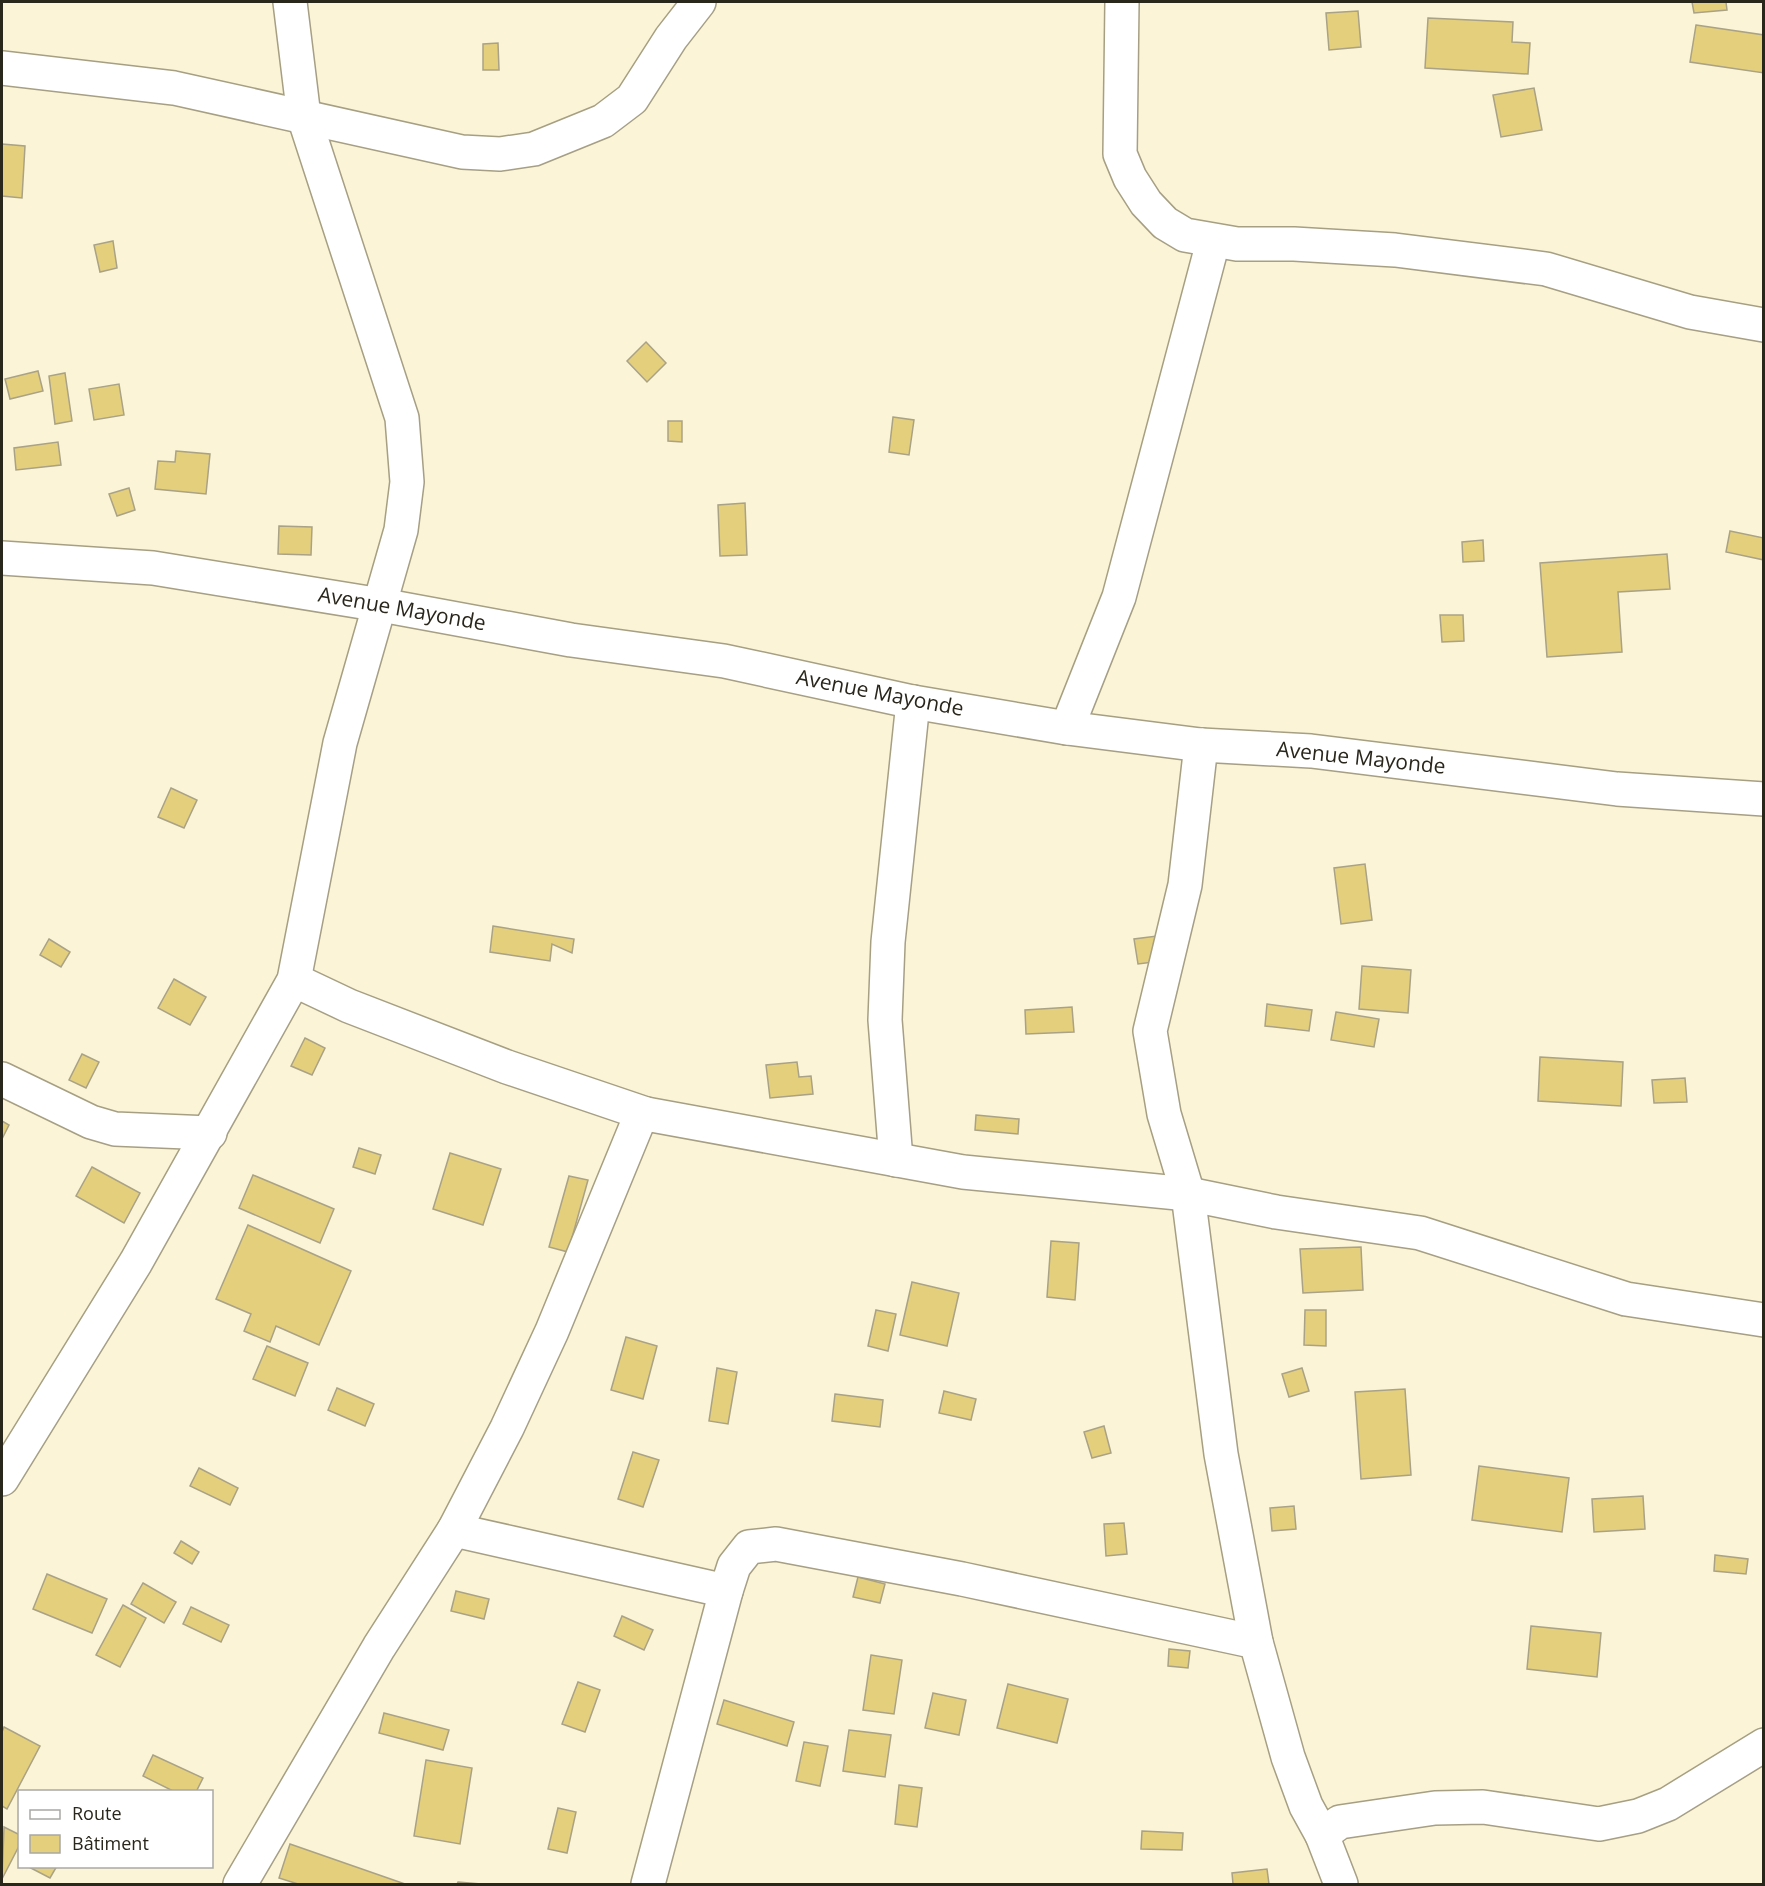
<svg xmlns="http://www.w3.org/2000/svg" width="1765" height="1886" viewBox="0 0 1765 1886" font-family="'Open Sans',sans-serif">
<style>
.building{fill:#e4cf7d;stroke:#a9a286;stroke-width:1.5}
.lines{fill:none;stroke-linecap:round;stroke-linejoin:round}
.minor-casing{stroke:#a69f83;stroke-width:36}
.minor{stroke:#fff;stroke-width:33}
.labels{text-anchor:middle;stroke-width:5;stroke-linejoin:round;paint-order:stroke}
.street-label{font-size:21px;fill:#29261b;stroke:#fff}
</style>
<rect width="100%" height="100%" fill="#fcf4d7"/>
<!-- building -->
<g class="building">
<path d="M1692 2H1726L1727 10 1694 13Z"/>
<path d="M1358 11 1361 47 1329 50 1326 13Z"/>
<path d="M1428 18 1513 22 1512 42 1530 43 1528 74 1425 68Z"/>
<path d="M1696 25 1764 35V73L1690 62Z"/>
<path d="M498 43 499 70H483V44Z"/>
<path d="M1534 88 1542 130 1501 137 1493 95Z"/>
<path d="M2 144 25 146 22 198 2 196Z"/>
<path d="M113 241 117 268 100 272 94 245Z"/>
<path d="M646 342 666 363 647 382 627 361Z"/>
<path d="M38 371 43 391 10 399 5 379Z"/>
<path d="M65 373 72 421 55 424 49 376Z"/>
<path d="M119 384 124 415 94 420 89 389Z"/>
<path d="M893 417 914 420 909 455 889 452Z"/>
<path d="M668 421H682V442L668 441Z"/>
<path d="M58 442 61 465 16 470 14 448Z"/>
<path d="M176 451 210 454 206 494 155 489 158 461 175 462Z"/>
<path d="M129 488 135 510 117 516 109 494Z"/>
<path d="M745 503 747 555 720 556 718 505Z"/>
<path d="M279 526 312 527 311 555 278 554Z"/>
<path d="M1730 531 1764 538V560L1726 552Z"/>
<path d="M1483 540 1484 561 1463 562 1462 542Z"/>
<path d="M1667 554 1670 589 1618 592 1622 652 1547 657 1540 563Z"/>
<path d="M1440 615H1463L1464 641 1442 642Z"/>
<path d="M171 788 197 800 184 828 158 817Z"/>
<path d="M1365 864 1372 920 1341 924 1334 868Z"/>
<path d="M493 926 574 939 572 953 552 944 550 961 490 952Z"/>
<path d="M1157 936 1161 961 1138 964 1134 939Z"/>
<path d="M49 939 70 952 61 967 40 955Z"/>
<path d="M1362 966 1411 970 1408 1013 1359 1009Z"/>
<path d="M174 979 206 997 190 1025 158 1008Z"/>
<path d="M1267 1004 1312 1010 1309 1031 1265 1026Z"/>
<path d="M1072 1007 1074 1032 1026 1034 1025 1010Z"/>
<path d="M1336 1012 1379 1019 1374 1047 1331 1040Z"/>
<path d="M305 1038 325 1048 312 1075 291 1066Z"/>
<path d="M82 1054 99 1062 86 1088 69 1080Z"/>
<path d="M1540 1057 1623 1062 1621 1106 1538 1101Z"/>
<path d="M797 1062 799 1077 811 1076 813 1094 770 1098 766 1065Z"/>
<path d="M1685 1078 1687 1102 1654 1103 1652 1080Z"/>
<path d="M976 1115 1019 1119 1018 1134 975 1130Z"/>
<path d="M2 1121 9 1125 2 1139Z"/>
<path d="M359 1148 381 1155 375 1174 353 1167Z"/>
<path d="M450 1153 501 1169 483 1225 433 1209Z"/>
<path d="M92 1167 140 1193 124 1223 76 1196Z"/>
<path d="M253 1175 334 1209 320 1243 239 1208Z"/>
<path d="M569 1176 588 1180 568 1252 549 1247Z"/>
<path d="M248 1225 351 1271 319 1345 276 1326 270 1342 244 1331 251 1314 216 1299Z"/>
<path d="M1051 1241 1079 1243 1075 1300 1047 1297Z"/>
<path d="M1361 1247 1363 1290 1303 1293 1300 1249Z"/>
<path d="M912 1282 959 1293 947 1346 900 1335Z"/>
<path d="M876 1310 896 1314 888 1351 868 1346Z"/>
<path d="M1305 1310H1326V1346L1304 1345Z"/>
<path d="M626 1337 657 1346 643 1399 611 1390Z"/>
<path d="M267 1346 308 1363 295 1396 253 1379Z"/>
<path d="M717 1368 737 1372 728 1424 709 1421Z"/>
<path d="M1302 1368 1309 1391 1289 1397 1282 1374Z"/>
<path d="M337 1388 374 1404 365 1426 328 1410Z"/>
<path d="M1405 1389 1411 1475 1361 1479 1355 1392Z"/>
<path d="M944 1391 976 1399 971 1420 939 1413Z"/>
<path d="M835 1394 883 1400 880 1427 832 1421Z"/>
<path d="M1104 1426 1111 1453 1092 1458 1084 1432Z"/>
<path d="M633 1452 659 1460 643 1507 618 1499Z"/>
<path d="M1479 1466 1569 1478 1562 1532 1472 1520Z"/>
<path d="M199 1468 238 1488 230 1505 190 1486Z"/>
<path d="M1643 1496 1645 1529 1594 1532 1592 1499Z"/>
<path d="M1294 1506 1296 1529 1272 1531 1270 1508Z"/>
<path d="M1124 1523 1127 1554 1106 1556 1104 1524Z"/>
<path d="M181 1541 199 1552 192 1564 174 1553Z"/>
<path d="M1715 1555 1748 1559 1746 1574 1714 1571Z"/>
<path d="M47 1574 107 1599 92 1633 33 1609Z"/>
<path d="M858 1577 885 1584 880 1603 853 1597Z"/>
<path d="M143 1583 176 1602 164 1623 131 1604Z"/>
<path d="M456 1591 489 1599 484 1619 451 1611Z"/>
<path d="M123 1605 146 1618 120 1667 96 1655Z"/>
<path d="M191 1607 229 1625 221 1642 183 1624Z"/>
<path d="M622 1616 653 1630 644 1650 614 1636Z"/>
<path d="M1531 1626 1601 1633 1597 1677 1527 1669Z"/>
<path d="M1169 1649 1190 1651 1188 1668 1168 1666Z"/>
<path d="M871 1655 902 1660 894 1714 863 1710Z"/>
<path d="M578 1682 600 1690 585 1732 562 1724Z"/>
<path d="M1008 1684 1068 1699 1057 1743 997 1728Z"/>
<path d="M933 1693 966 1700 959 1735 925 1728Z"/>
<path d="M724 1700 794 1722 787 1746 717 1724Z"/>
<path d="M384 1713 449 1730 443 1750 379 1733Z"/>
<path d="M4 1727 40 1746 7 1809 2 1806V1732Z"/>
<path d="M849 1730 891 1735 885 1777 843 1771Z"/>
<path d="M804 1742 828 1746 820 1786 796 1781Z"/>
<path d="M153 1755 203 1778 196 1792H175L143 1776Z"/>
<path d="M426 1760 472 1768 460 1844 414 1836Z"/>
<path d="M899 1785 922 1788 917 1827 895 1824Z"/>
<path d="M558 1808 576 1812 567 1853 548 1849Z"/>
<path d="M4 1827 20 1835V1844L2 1879Z"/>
<path d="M1142 1831 1183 1833 1182 1850 1141 1849Z"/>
<path d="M290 1844 405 1884H298L279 1878Z"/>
<path d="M27 1866H57L50 1878Z"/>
<path d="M1267 1869 1269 1884H1233L1232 1873Z"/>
<path d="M458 1882 481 1884H457Z"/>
</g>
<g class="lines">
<!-- minor casing -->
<g class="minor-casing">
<g id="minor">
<path d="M1122 2 1120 154 1130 178 1146 203 1165 223 1185 235 1237 244H1294L1395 250 1546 269 1690 312 1764 325"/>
<path d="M2 68 174 88 462 152 500 154 534 149 603 121 632 99 671 38 699 2"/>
<path d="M2 558 153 568 381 605 571 640 724 661 913 702 1067 728 1201 745 1311 751 1617 789 1764 799"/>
<path d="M1067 728 1119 597 1213 242"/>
<path d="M1201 745 1185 885 1150 1031 1164 1114 1188 1194 1221 1454 1256 1642 1288 1757 1306 1806 1322 1835 1341 1884"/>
<path d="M294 980 349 1006 507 1067 646 1114 963 1172 1188 1194 1276 1212 1420 1233 1626 1299 1764 1320"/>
<path d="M2 1079 91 1122 115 1129 210 1133"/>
<path d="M896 1160 885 1020 888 942 913 702"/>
<path d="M2 1479 136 1262 294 980 340 743 401 530 407 482 402 418 304 117 290 2"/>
<path d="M454 1530 726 1591"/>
<path d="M1322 1835 1340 1822 1435 1808 1483 1807 1599 1824 1638 1816 1668 1804 1764 1745"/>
<path d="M240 1884 379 1647 454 1530 507 1428 552 1331 638 1122 646 1114"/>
<path d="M648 1884 726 1591 734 1566 749 1547 776 1544 962 1579 1256 1642"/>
</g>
</g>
<!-- minor -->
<use href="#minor" class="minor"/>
</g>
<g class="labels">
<!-- street labels -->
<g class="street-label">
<text transform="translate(402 609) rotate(10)" y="7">Avenue Mayonde</text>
<text transform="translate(880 693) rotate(11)" y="7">Avenue Mayonde</text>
<text transform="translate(1361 758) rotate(6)" y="7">Avenue Mayonde</text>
</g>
</g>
<!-- border -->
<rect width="1765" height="1886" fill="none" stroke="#29261b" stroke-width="6"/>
<!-- legend -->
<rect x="18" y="1790" width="195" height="78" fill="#ffffff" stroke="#a9a8a4" stroke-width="1.5"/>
<rect x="30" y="1810" width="30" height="9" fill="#ffffff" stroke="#a9a8a4" stroke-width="1.5"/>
<text x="72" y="1820" font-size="18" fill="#29261b">Route</text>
<rect x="30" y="1835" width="30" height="18" fill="#e4cf7d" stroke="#a9a8a4" stroke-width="1.5"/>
<text x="72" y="1850" font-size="18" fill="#29261b">Bâtiment</text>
</svg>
